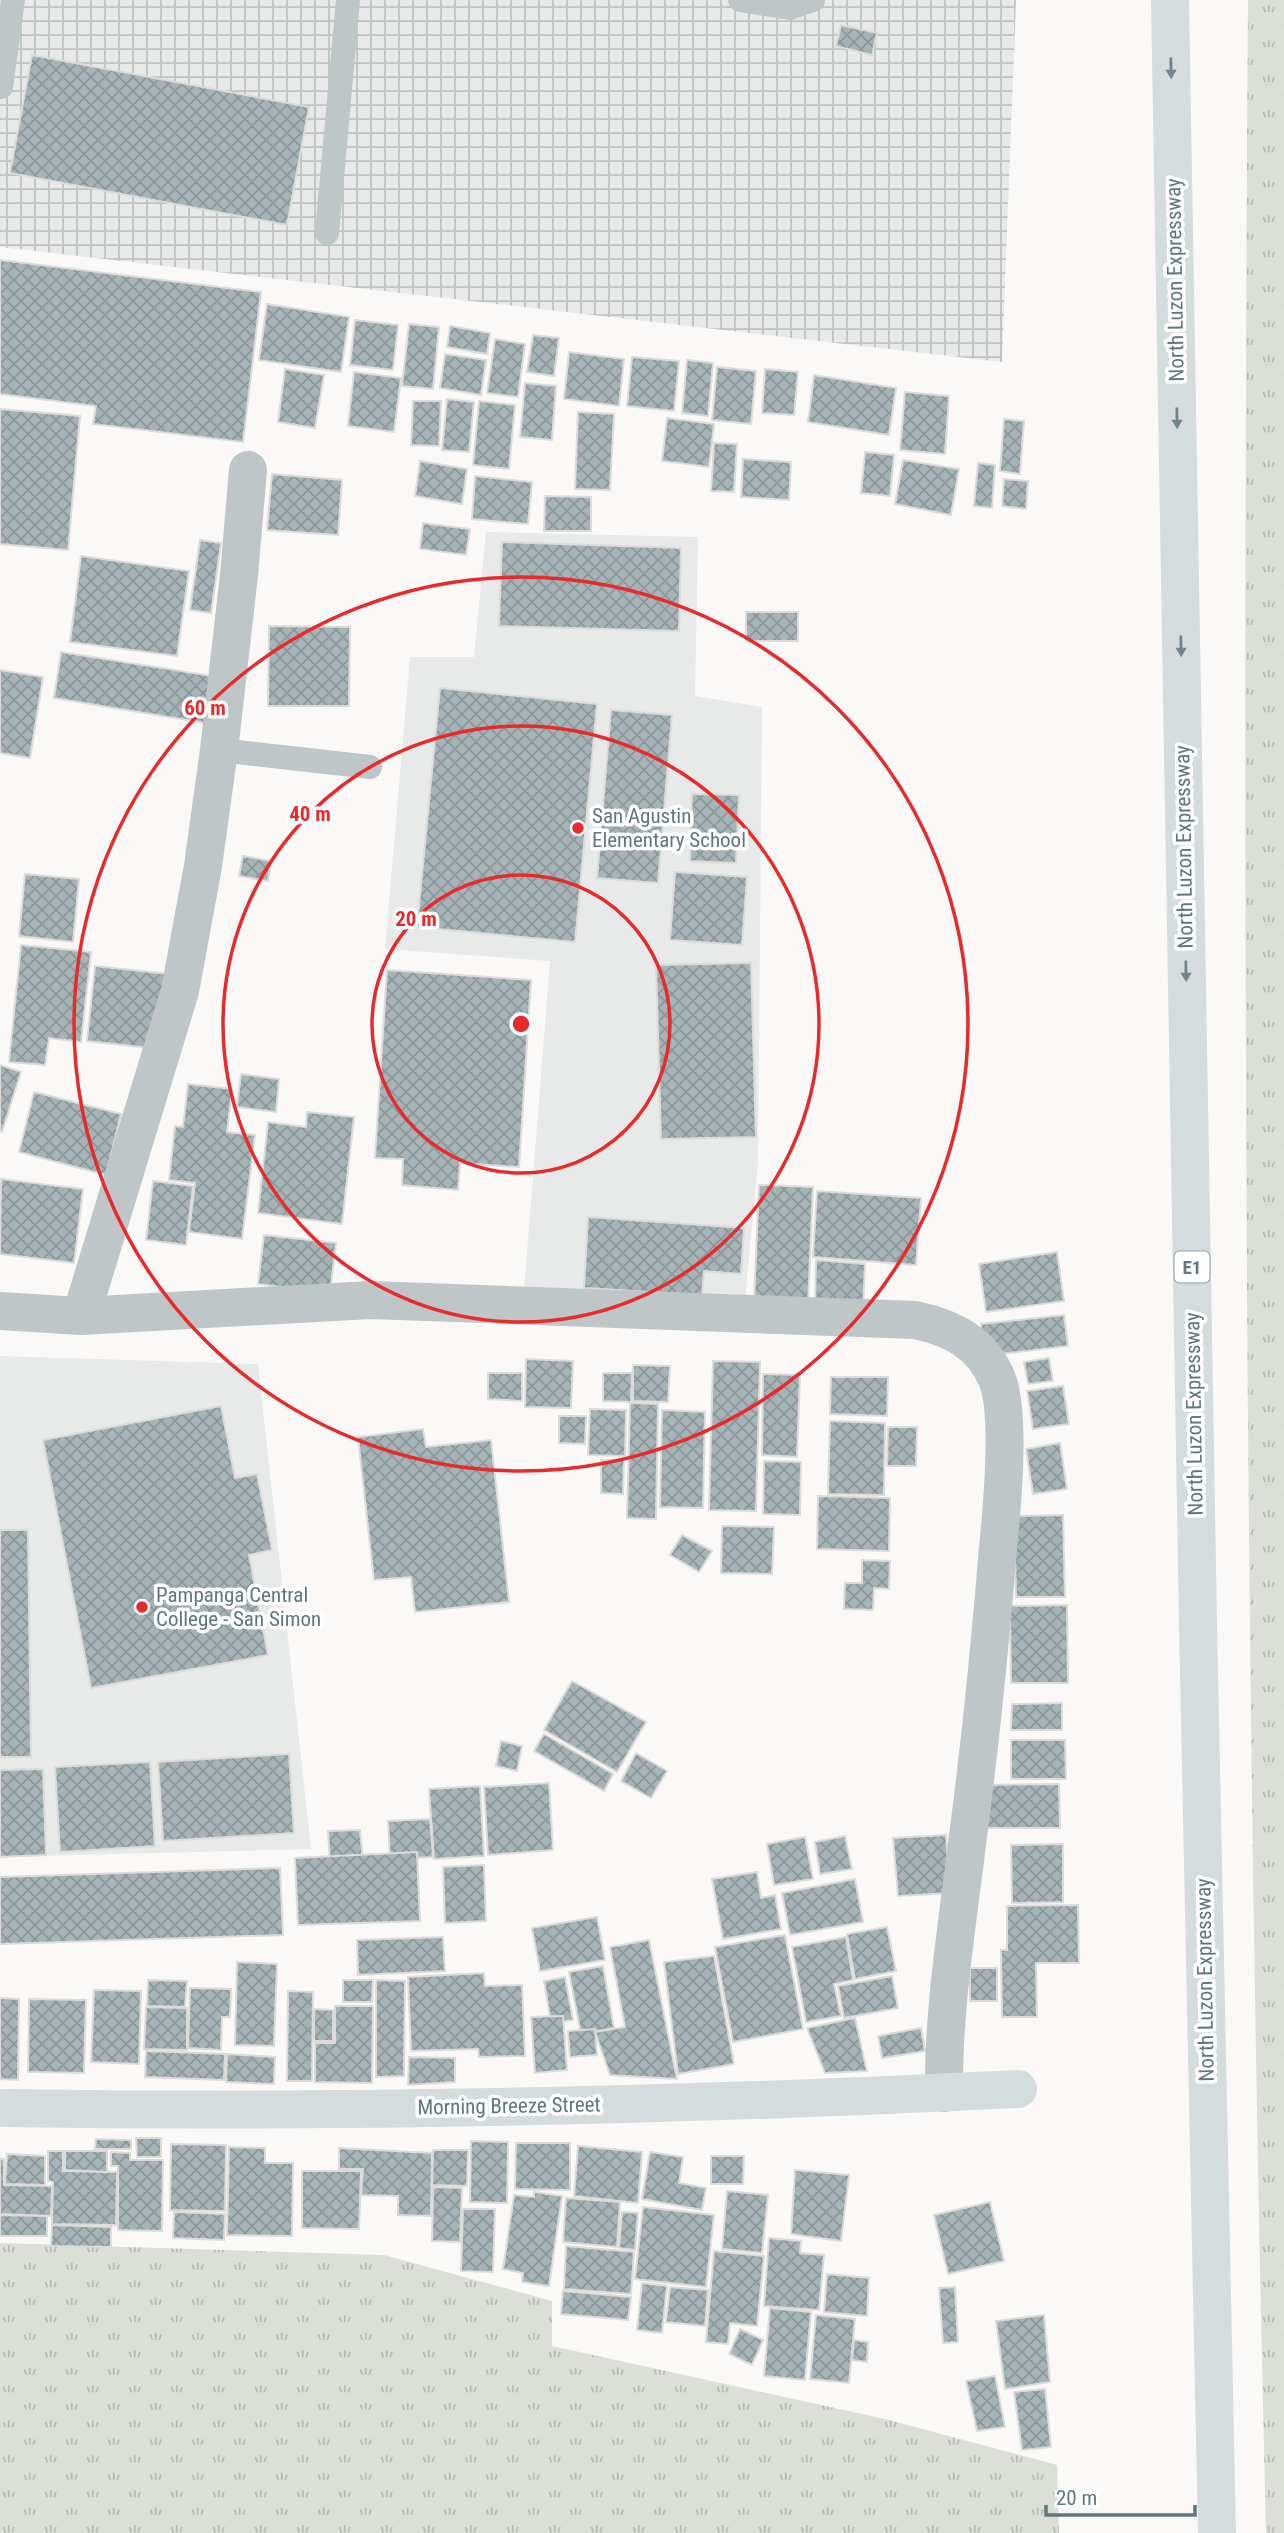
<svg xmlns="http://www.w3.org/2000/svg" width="1284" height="2533" viewBox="0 0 1284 2533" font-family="'Roboto Condensed',sans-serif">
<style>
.built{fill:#e8e9e9}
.industrial{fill:url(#industrial-grid)}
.grass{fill:url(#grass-tufts)}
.building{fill:url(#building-cross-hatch);stroke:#dcdbda;stroke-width:2}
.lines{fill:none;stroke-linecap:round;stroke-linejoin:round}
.lane{stroke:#bec6c8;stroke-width:24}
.street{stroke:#bec6c8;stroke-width:38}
.secondary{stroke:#d5dcdd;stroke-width:38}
.highway{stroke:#d5dcdd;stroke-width:38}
.oneway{fill:#71868b}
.ring{fill:none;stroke:#e72a2b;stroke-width:3.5}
.poi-dot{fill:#e72a2b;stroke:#fff;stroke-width:2.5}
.labels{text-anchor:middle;stroke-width:7;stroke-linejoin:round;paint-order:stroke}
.shield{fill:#fff;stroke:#8fa0a4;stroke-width:2}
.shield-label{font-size:19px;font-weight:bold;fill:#5f777d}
.street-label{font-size:21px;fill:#5f777d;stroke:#fff}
.poi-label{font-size:21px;fill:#5f777d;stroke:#fff;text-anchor:start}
.centre{fill:#e72a2b;stroke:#fff;stroke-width:3.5}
.ring-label{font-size:21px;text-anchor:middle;font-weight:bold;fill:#e72a2b;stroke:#fff;stroke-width:7;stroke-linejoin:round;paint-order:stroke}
</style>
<defs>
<pattern id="industrial-grid" width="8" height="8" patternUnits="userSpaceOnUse" patternTransform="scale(1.75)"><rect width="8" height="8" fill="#e8e9e9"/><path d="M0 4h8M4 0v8" fill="none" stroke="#bfc2c2"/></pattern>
<pattern id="grass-tufts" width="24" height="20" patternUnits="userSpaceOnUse" patternTransform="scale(1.75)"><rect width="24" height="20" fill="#dbdfd7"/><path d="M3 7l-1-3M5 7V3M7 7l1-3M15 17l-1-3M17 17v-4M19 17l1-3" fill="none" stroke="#b5bab4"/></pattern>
<pattern id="building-cross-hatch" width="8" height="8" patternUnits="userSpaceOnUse" patternTransform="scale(1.75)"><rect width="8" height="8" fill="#a7b4b7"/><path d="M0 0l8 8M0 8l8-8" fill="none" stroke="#8b979a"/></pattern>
</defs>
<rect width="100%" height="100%" fill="#faf9f8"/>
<!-- built -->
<g class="built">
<path d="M486 532 698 537 695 696 762 707 758 1162 745 1300 524 1291 550 961 385 949 410 657H474Z"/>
<path d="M0 1356 258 1364 311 1849 0 1857Z"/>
</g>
<!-- industrial -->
<path class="industrial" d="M0 0H1016L1002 362 0 247Z"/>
<!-- grass -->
<g class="grass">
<path d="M1248 0H1284V2533H1266C1245 1689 1242 844 1248 0Z"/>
<path d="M0 2243 384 2255 552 2301V2346L885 2419 1057 2465 1059 2533H0Z"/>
</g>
<!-- building -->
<g class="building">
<path d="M841 25 877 33 872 55 836 46Z"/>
<path d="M32 55 309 107 287 225 10 173Z"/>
<path d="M0 260 261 292 243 442 93 424 96 406 0 394Z"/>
<path d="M267 304 349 317 341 372 259 360Z"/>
<path d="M355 320 398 325 393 370 350 365Z"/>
<path d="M409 324 439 327 433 389 402 386Z"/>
<path d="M450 326 490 333 487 354 447 347Z"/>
<path d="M533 335 559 338 554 376 527 372Z"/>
<path d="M495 339 525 344 518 397 487 393Z"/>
<path d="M569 352 624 359 619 406 564 399Z"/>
<path d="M445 354 486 360 481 395 440 388Z"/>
<path d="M632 357 679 361 674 411 627 406Z"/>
<path d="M687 360 713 363 708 416 682 413Z"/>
<path d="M717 367 756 371 751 424 712 420Z"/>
<path d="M285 369 324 375 315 428 278 422Z"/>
<path d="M765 369 798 372 794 415 762 413Z"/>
<path d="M354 372 401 378 394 432 348 426Z"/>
<path d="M814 375 896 388 889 435 808 422Z"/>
<path d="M525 383 556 386 552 440 520 437Z"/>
<path d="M905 392 949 396 945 454 900 450Z"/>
<path d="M447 399 474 402 469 452 442 450Z"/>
<path d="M413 401H441L439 446 411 445Z"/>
<path d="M479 401 515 405 509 469 473 465Z"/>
<path d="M0 409 80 416 68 550 0 544Z"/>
<path d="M578 412 614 414 610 490 575 489Z"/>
<path d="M667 418 714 424 709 467 662 461Z"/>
<path d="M1004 419 1024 421 1020 474 1000 471Z"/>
<path d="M714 443 737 444 734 492 711 491Z"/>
<path d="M865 452 894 455 890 496 861 493Z"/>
<path d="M743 459 791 462 789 500 741 497Z"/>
<path d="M903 460 959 469 951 515 895 504Z"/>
<path d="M420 461 467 469 462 504 415 496Z"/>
<path d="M978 463 995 465 992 508 974 506Z"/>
<path d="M272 474 342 480 338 535 267 530Z"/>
<path d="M475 476 532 482 528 524 472 519Z"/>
<path d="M1004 479 1028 481 1026 509 1002 506Z"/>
<path d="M545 496 591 497V531H544Z"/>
<path d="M423 523 470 529 466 555 420 549Z"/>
<path d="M200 540 221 543 211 613 190 610Z"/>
<path d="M502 542 681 548 679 631 499 626Z"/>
<path d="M81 556 189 571 177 656 70 642Z"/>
<rect x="746" y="612" width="52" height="29"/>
<path d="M269 626 350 627 349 706H268Z"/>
<path d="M61 652 212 676 205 723 54 698Z"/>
<path d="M0 670 43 677 30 758 0 753Z"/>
<path d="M440 688 597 704 575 942 417 927Z"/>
<path d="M611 710 672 715 658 883 597 878Z"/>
<path d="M692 794 739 795 736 863 690 861Z"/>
<path d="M243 856 271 861 268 881 239 876Z"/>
<path d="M675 872 747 877 742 945 670 940Z"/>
<path d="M25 874 79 879 73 942 19 936Z"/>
<path d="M21 945 91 952 81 1042 49 1038 45 1065 9 1062Z"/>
<path d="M751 963 756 1137 661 1139 656 965Z"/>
<path d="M95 966 168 974 160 1049 87 1041Z"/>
<path d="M387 970 531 980 519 1167 460 1163 458 1190 402 1185 403 1159 375 1158Z"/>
<path d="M0 1065 21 1072 2 1132 0 1131Z"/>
<path d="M241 1074 279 1079 276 1112 237 1107Z"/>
<path d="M188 1084 232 1089 227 1132 255 1135 242 1239 189 1232 195 1183 169 1180 175 1126 183 1127Z"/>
<path d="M34 1092 121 1114 106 1175 19 1152Z"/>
<path d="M307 1112 354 1117 342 1224 258 1213 268 1122 306 1127Z"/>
<path d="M1 1179 83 1189 74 1263 0 1254Z"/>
<path d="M153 1181 193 1186 186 1245 146 1240Z"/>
<path d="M759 1185 813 1187 808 1304 754 1301Z"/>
<path d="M817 1191 921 1198 916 1265 813 1257Z"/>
<path d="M588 1217 744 1228 741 1274 704 1271 702 1295 584 1288Z"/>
<path d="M264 1235 336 1243 330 1293 258 1284Z"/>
<path d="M1057 1252 1064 1301 986 1312 979 1264Z"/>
<path d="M816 1260 865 1264 863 1309 815 1306Z"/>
<path d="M1064 1315 1068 1346 984 1356 981 1324Z"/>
<path d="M1049 1358 1053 1381 1028 1384 1024 1362Z"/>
<path d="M526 1359 573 1361 571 1408 525 1407Z"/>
<path d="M713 1361 760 1362 756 1511 709 1510Z"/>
<path d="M633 1365 670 1366 668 1402 633 1401Z"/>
<path d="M488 1373H522V1401L488 1399Z"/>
<path d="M603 1373H632L631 1402 603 1401Z"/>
<path d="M763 1374 800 1375 797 1457 762 1455Z"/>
<path d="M831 1377H888L887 1416 830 1414Z"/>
<path d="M1063 1386 1069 1424 1033 1429 1027 1391Z"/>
<path d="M630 1403 658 1404 656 1519 627 1518Z"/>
<path d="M221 1406 235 1478 257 1474 272 1550 249 1555 268 1655 91 1688 43 1440Z"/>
<path d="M590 1409 626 1410 625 1456 588 1455Z"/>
<path d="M662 1410 705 1412 703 1508 660 1507Z"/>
<path d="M559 1416H586L585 1444 559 1443Z"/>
<path d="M830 1421 885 1423 884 1495 828 1494Z"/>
<path d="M888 1427H917L916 1466H887Z"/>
<path d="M423 1429 426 1447 491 1440 509 1602 415 1612 411 1577 374 1580 358 1437Z"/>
<path d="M1060 1443 1067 1489 1033 1494 1026 1449Z"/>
<path d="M601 1460H624L623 1494 601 1493Z"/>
<path d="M764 1461 801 1462 800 1515 763 1514Z"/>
<path d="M818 1496 890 1498 889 1551 817 1549Z"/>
<path d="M1063 1515 1065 1597H1016L1014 1516Z"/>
<path d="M722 1526 774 1527 772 1574 721 1573Z"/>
<path d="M0 1530H28L31 1757H0Z"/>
<path d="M682 1535 712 1551 699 1572 670 1555Z"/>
<path d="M862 1560 890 1561 889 1589 874 1588 873 1610 844 1609 845 1583H862Z"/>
<path d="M1067 1605 1068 1683H1011L1010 1606Z"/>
<path d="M572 1681 646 1722 617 1772 544 1730Z"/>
<path d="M1062 1703V1730H1011L1012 1704Z"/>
<path d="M544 1734 613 1774 604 1791 534 1751Z"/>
<path d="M1011 1740H1065L1066 1779H1011Z"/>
<path d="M501 1741 522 1746 517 1771 496 1766Z"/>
<path d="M636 1753 667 1771 651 1798 621 1781Z"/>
<path d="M289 1754 294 1833 163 1841 158 1762Z"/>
<path d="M150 1762 155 1846 60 1852 55 1767Z"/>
<path d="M43 1769 46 1855 0 1857V1770Z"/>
<path d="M549 1783 553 1850 488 1855 484 1787Z"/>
<path d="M1059 1784 1060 1828H982V1785Z"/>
<path d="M480 1786 484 1856 434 1859 429 1789Z"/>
<path d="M430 1819 433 1857 390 1859 388 1821Z"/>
<path d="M360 1830 363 1861 330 1863 328 1831Z"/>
<path d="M946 1835 950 1893 898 1896 893 1838Z"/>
<path d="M845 1836 852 1869 820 1874 815 1842Z"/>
<path d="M805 1837 813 1879 774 1885 767 1844Z"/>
<path d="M1063 1844V1902L1012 1903 1011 1845Z"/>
<path d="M417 1852 420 1921 298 1925 295 1858Z"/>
<path d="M484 1865 486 1921 445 1923 443 1867Z"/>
<path d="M280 1868 283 1935 0 1944V1877Z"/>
<path d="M757 1872 761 1898 775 1895 781 1929 723 1939 712 1879Z"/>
<path d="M855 1879 863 1922 790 1935 782 1893Z"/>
<path d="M1078 1905 1079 1963H1036L1037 2017H1002L1001 1950H1007V1906Z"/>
<path d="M597 1917 605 1960 540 1971 532 1928Z"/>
<path d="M887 1927 896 1971 855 1979 847 1934Z"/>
<path d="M785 1935 803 2029 733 2042 715 1947Z"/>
<path d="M443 1937 445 1971 358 1975 357 1940Z"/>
<path d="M846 1937 853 1980 834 1984 841 2016 806 2022 792 1947Z"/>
<path d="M649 1940 677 2079 610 2075 595 2032 625 2027 610 1947Z"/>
<path d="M714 1956 734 2064 678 2074 664 1962Z"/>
<path d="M237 1962 277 1964 274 2046 235 2045Z"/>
<path d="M603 1966 614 2028 581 2034 569 1972Z"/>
<rect x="970" y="1968" width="27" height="33"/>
<path d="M484 1973 485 1986 522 1985 525 2056 479 2057 478 2049 411 2051 408 1977Z"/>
<path d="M892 1976 898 2008 844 2018 838 1986Z"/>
<path d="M565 1977 573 2020 551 2023 544 1981Z"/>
<path d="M148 1980 187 1981 185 2007 147 2006Z"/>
<path d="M343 1980H373L372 2002H343Z"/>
<path d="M376 1980 405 1981 404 2076 376 2077Z"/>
<path d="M190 1988 231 1989 230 2017H222L221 2050 188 2048Z"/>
<path d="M94 1990 141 1991 139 2064 91 2062Z"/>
<path d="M288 1991 313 1992 312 2081H287Z"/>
<path d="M0 1998 19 1999 18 2080 0 2079Z"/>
<path d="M29 1999 86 2000 84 2073 28 2072Z"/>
<path d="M335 2006H373L372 2083 315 2082V2043H335Z"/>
<path d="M146 2007 187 2008V2050L144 2049Z"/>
<path d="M314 2009 333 2010V2041H314Z"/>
<path d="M563 2016 567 2070 535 2073 531 2017Z"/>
<path d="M855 2018 867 2071 825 2073 807 2028Z"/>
<path d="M921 2028 925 2051 882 2058 878 2036Z"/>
<path d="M595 2029 597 2055 570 2057 568 2031Z"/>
<path d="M146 2051 225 2054 224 2080 145 2077Z"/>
<path d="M227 2054 275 2057 274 2084 226 2082Z"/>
<path d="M409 2057 455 2058V2082L408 2085Z"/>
<path d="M136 2138H161V2157H137Z"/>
<path d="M96 2139 131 2140V2149H95Z"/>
<path d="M471 2141 508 2142 507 2203 470 2202Z"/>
<path d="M516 2143H570V2190L515 2189Z"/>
<path d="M171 2144 226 2145 225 2211 170 2210Z"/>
<path d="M578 2146 642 2152 638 2203 574 2196Z"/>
<path d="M229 2147 265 2148V2163H293L292 2236 227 2235Z"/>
<path d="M339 2148 432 2153 431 2216 398 2215V2196L361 2195 363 2169H339Z"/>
<path d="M433 2150H468L467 2186 432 2185Z"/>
<path d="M48 2151H63V2171L117 2172 116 2225 52 2224 53 2182 48 2181Z"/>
<path d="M65 2151H107V2172L65 2170Z"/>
<path d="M111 2152 130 2153V2160H163L162 2231 118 2230V2166H111Z"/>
<path d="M650 2152 683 2157 679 2183 706 2188 702 2210 642 2199Z"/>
<path d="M7 2154 45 2156V2185L5 2184Z"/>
<path d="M711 2156H744L743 2184H711Z"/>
<path d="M0 2159H4V2185L52 2186 51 2216 0 2214Z"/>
<path d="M795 2170 849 2175 841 2241 791 2234Z"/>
<path d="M302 2171H361L359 2229 302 2228Z"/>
<path d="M433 2187 462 2188 460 2242 432 2241Z"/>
<path d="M727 2191 768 2195 762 2253 722 2249Z"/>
<path d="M534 2192 562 2196 549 2286 522 2282 523 2273 503 2269 514 2195 534 2197Z"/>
<path d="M566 2198 620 2202 617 2247 563 2242Z"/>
<path d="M990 2202 1004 2261 948 2274 934 2215Z"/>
<path d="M643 2207 714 2215 706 2287 635 2279Z"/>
<path d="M463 2209H495L493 2272 461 2271Z"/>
<path d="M174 2212 225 2214 224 2240 173 2238Z"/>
<path d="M622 2212 638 2213 635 2250 619 2248Z"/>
<path d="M0 2215 47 2216V2236H0Z"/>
<path d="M52 2225 111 2227V2247L51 2246Z"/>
<path d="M769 2238 801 2241 800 2253 824 2255 819 2310 764 2306Z"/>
<path d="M566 2246 634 2252 631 2294 564 2289Z"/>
<path d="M714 2251 764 2256 757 2326 730 2323 728 2344 706 2342Z"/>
<path d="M827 2274 869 2278 867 2316 824 2312Z"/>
<path d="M642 2283 667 2286 662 2333 637 2330Z"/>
<path d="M670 2287 708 2290 705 2326 666 2322Z"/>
<path d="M955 2287 958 2342 943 2343 939 2288Z"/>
<path d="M563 2291 631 2297 628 2320 561 2314Z"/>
<path d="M770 2308 811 2312 805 2380 764 2376Z"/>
<path d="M816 2315 855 2319 849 2383 810 2379Z"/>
<path d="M1044 2315 1050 2382 1005 2389 996 2321Z"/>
<path d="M740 2329 763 2340 752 2365 729 2354Z"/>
<path d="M854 2340 868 2342 867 2362 852 2360Z"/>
<path d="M995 2376 1005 2427 977 2431 966 2381Z"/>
<path d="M1045 2389 1051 2447 1022 2450 1014 2392Z"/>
</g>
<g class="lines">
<!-- lane -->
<g class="lane">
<path d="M740 0 790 8 813 0"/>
<path d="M1 87 13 0"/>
<path d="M327 233 348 0"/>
<path d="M219 750 370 767"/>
</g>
<!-- street -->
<g class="street">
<path d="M0 1311 81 1316 371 1300 915 1320C952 1328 981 1342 997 1379 1011 1414 1002 1508 998 1548 990 1647 980 1746 967 1844 957 1927 943 2010 944 2093"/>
<path d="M81 1316 180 991 203 866 219 750 239 575 248 470"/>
</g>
<!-- secondary -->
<path class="secondary" d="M0 2108C339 2113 679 2106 1018 2089"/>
<!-- highway -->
<path class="highway" d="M1170 0 1198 1624 1217 2533"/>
</g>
<!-- one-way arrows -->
<defs><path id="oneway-solid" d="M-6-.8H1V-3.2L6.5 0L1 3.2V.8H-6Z" transform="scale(1.75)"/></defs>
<g class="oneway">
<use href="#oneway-solid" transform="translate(1171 68) rotate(89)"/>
<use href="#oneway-solid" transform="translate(1177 418) rotate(89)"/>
<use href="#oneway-solid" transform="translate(1181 646) rotate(89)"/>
<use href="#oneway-solid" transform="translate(1186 971) rotate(89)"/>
</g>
<!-- distance rings -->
<g class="ring">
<circle cx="521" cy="1024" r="149"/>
<circle cx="521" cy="1024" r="298"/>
<circle cx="521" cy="1024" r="447"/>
</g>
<!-- markers -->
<g class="poi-dot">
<circle cx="578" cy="828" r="7"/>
<circle cx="142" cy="1607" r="7"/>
</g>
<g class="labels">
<!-- shield labels -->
<rect class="shield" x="1174.5" y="1251.5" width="35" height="31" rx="5"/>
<g class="shield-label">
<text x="1192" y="1274">E1</text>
</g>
<!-- street labels -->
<g class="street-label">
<text transform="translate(1175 280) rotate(-91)" y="7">North Luzon Expressway</text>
<text transform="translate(1184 847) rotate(-91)" y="7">North Luzon Expressway</text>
<text transform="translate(1194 1414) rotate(-91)" y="7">North Luzon Expressway</text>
<text transform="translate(1205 1980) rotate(-91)" y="7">North Luzon Expressway</text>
<text transform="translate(509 2106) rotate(-1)" y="7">Morning Breeze Street</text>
</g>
<!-- poi labels -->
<g class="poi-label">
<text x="592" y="823">San Agustin<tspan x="592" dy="24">Elementary School</tspan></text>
<text x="156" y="1602">Pampanga Central<tspan x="156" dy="24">College - San Simon</tspan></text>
</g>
</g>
<circle cx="521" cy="1024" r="10" class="centre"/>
<g class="ring-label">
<text x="205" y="715">60 m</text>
<text x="310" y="821">40 m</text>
<text x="416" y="926">20 m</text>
</g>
<!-- scale -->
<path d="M1046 2505v10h149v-10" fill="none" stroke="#5f777d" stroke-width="3.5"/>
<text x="1056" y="2505" font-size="21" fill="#5f777d" stroke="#ffffff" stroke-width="5" paint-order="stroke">20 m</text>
</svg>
